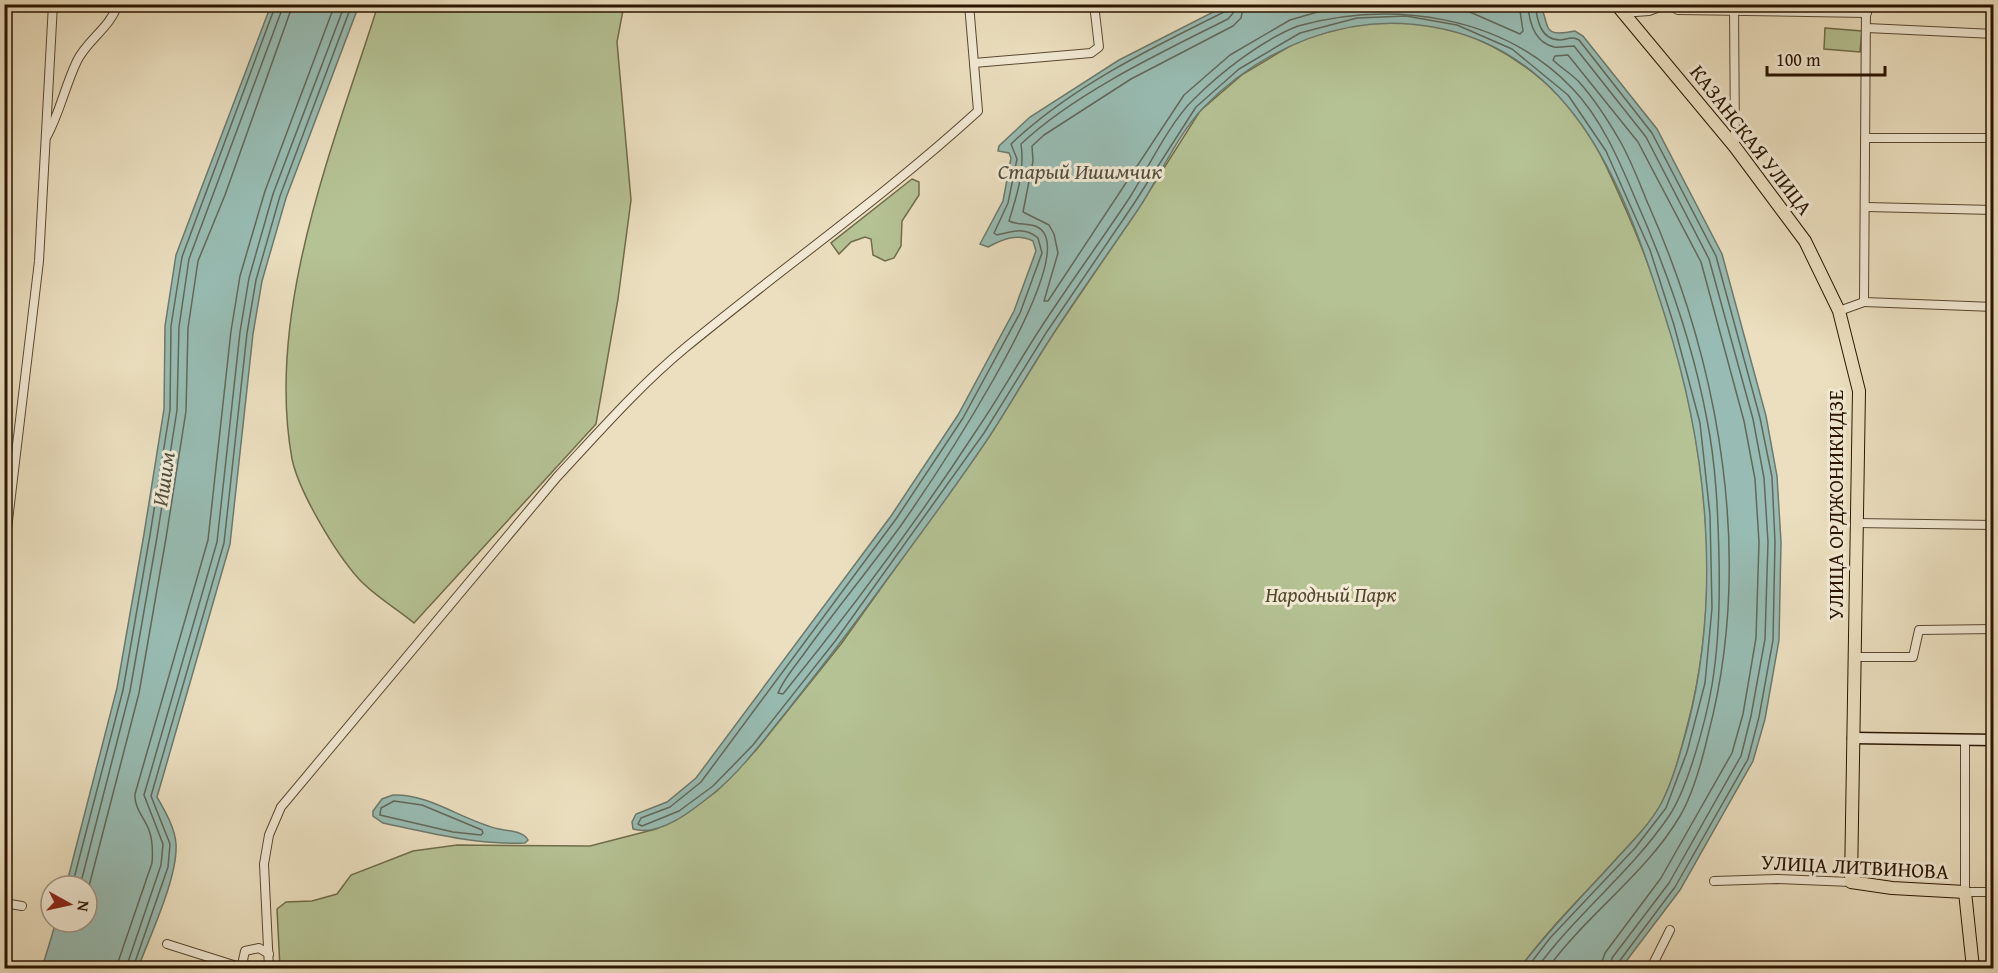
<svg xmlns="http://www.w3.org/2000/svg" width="1998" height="973" viewBox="0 0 1998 973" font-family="'Gentium Book Plus',serif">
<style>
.green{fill:#b5c294;stroke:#706c4a;stroke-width:1.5}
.water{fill:#98bcb3;stroke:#6c796c;stroke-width:1.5}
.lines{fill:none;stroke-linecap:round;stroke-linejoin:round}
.shore{stroke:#61685a;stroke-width:1.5}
.street-casing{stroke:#5a4830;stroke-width:10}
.secondary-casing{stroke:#2a1501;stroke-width:13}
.primary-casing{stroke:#2a1501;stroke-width:14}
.street{stroke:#f2ead5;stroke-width:8}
.secondary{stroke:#f2ead5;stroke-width:10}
.primary{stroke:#ebdfbf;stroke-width:12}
.labels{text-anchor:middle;stroke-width:6;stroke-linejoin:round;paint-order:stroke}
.street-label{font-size:21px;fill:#2a1501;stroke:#f2ead5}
.park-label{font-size:21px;font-style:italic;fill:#54492d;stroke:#f2ead5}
.water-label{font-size:22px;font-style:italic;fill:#504f3f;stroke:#f2ead5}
</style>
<rect width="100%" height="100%" fill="#ebdfbf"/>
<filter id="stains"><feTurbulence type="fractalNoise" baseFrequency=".00333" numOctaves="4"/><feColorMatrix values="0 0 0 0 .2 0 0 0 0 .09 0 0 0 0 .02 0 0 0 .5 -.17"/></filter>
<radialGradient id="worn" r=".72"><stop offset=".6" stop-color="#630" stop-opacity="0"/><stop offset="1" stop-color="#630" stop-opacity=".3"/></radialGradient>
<!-- green -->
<g class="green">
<path d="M378 5H624L617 42 631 200 618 299 596 424 414 623C396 608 373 595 358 578 335 552 299 492 292 459 265 311 334 144 378 5Z"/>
<path d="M1405 22C1421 25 1439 26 1455 31 1495 43 1531 68 1561 97 1590 125 1610 174 1626 210 1695 367 1732 554 1688 723 1681 749 1674 780 1661 804 1651 823 1633 841 1618 857 1585 894 1549 928 1520 968H280L277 909 286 902 312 901 337 894 351 875 413 851 457 845 590 846 656 829 682 816 717 791 757 749 841 644 989 437 1051 337 1138 209 1200 111 1243 74 1302 39 1358 24Z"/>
<path d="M1825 28 1862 31 1860 52 1824 49Z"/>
<path d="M912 179 919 182V195L902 221 901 246 894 258 885 261 873 255 871 239 865 237 851 242 839 254 831 243Z"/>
</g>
<!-- water -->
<g class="water">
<path d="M271 5H359L286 198 262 281 253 334 230 544 157 797C165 811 175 828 176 844 178 877 150 936 138 968H42L56 922H87V886H66L117 688 144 534 164 409 165 326 176 255Z"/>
<path d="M1540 5C1551 26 1540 38 1575 31L1583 36 1657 129 1722 254 1766 416 1777 476 1781 542 1779 640 1765 719 1753 761 1680 890 1621 968H1520C1550 928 1585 894 1619 856 1634 840 1652 821 1662 802 1674 778 1681 750 1688 725 1722 592 1707 446 1665 316 1626 193 1577 52 1433 27 1347 11 1263 47 1203 108 1179 133 1160 175 1141 205 1111 250 1079 293 1050 339 1029 371 1010 405 989 437 953 491 913 544 874 597 845 637 814 677 783 716 762 742 740 772 714 793 693 810 660 837 633 829L632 822 636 814 667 802 696 778 891 516 958 415 1014 311 1036 251 1033 241C1017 233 1003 239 988 247L980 244 1003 201 1011 158 1009 153 998 151 999 146 1030 117 1119 60 1227 5Z"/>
<path d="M393 795C431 794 463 821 499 829 508 831 524 831 528 840L525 843C476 845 430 833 383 823L373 816V811L382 799Z"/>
</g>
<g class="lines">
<!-- shore -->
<g class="shore">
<path d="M1228 4 1224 12C1151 48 1071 87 1011 144L1017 159 1008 203 994 233 997 235C1012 231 1025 227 1038 238L1042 253 1020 313 963 418 896 519 701 782 670 807 641 818 638 824 642 826 679 811 713 786 753 745 836 640 984 433 1046 333 1133 205 1196 107 1239 69 1300 33 1357 18 1406 16 1457 25 1512 49 1568 95 1606 151 1650 250 1674 325 1700 423 1710 515 1712 608 1705 683 1687 752 1666 808 1635 848 1550 938 1527 968"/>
<path d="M1235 4 1234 12 1228 19C1162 52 1075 93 1021 144 1025 172 1017 194 1009 221 1020 227 1038 220 1045 235 1067 280 932 481 902 524 871 567 837 608 806 651 797 664 784 678 778 693L783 694C852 609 918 520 978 428 1000 396 1019 361 1040 329 1069 284 1101 241 1130 197 1148 168 1170 122 1194 99 1221 72 1262 40 1298 26 1392 0 1502 15 1572 88 1601 118 1619 160 1635 198 1666 268 1693 344 1707 420 1716 465 1718 512 1719 558 1720 600 1719 643 1712 685 1706 720 1688 788 1669 816 1631 872 1576 914 1537 968"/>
<path d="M1244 4 1241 18 1233 26 1131 79 1044 135 1032 146 1033 161 1023 212 1049 225 1054 234 1058 253 1044 301H1048L1184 95 1230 55 1290 20 1345 4"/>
<path d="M1437 4 1463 9 1520 34 1523 31 1519 4"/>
<path d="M1528 4C1529 23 1534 42 1554 47 1561 48 1568 46 1574 46L1646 137 1709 259 1753 419 1764 478 1768 542 1765 639 1751 716 1741 756 1669 883 1612 958 1609 968"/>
<path d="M1535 4C1537 19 1540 40 1560 40 1568 39 1572 36 1579 40L1652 133 1716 256 1760 418 1772 477 1775 542 1773 640 1759 717 1748 759 1675 887 1618 963 1617 968"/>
<path d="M394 801 422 805 482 830 483 833 481 835 453 832 380 815 381 808Z"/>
<path d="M72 886 123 690 150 535 170 410 171 326 182 257 276 4"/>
<path d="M80 886 130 691 157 537 177 410 179 327 189 259 284 4"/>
<path d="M87 894 139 693 166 538 186 411 188 328 198 261 225 195 293 4"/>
<path d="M116 968 152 863C153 851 153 841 149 830 144 817 134 808 135 794L208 540 231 331 240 276 265 191 335 4"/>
<path d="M126 968 161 865 163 844 144 795 217 542 240 332 249 278 273 194 345 4"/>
<path d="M133 968 168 867 170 844 151 796 224 543 247 333 256 280 280 196 352 4"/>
<path d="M1548 968C1587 914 1646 874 1680 816 1694 792 1702 761 1708 735 1754 560 1721 369 1649 206 1640 185 1632 162 1620 141 1609 122 1595 100 1580 83 1572 74 1561 68 1553 60L1555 56 1568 55 1638 142 1701 262 1744 421 1755 479 1759 542 1756 638 1743 714 1732 753 1661 878 1605 953 1600 968"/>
</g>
<!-- street casing -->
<g class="street-casing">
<g id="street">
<path d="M1668 4 1678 10 1867 13"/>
<path d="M1734 4 1735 145"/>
<path d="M1623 13 1649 11 1668 4"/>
<path d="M1867 28 1994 34"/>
<path d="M974 63 1091 53 1099 47 1094 4"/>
<path d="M47 136C60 112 65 86 77 61 87 40 110 28 118 4"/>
<path d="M1867 138H1994"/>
<path d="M1866 207 1994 210"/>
<path d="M1864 302 1994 307"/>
<path d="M1839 311 1864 302 1866 4"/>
<path d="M1856 523 1994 525"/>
<path d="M4 554 39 261 53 4"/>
<path d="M1854 657H1913L1919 630 1994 629"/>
<path d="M1965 740V892H1994"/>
<path d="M1714 881 1777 879 1851 882"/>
<path d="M4 903 22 906"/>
<path d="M167 944 243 968"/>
<path d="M246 968 243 960 245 951 259 948 269 954"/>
<path d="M269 968 264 864 269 835 281 807 557 477C598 433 639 386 685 348 782 268 885 196 978 111L969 4"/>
<path d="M1651 968 1670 930"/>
</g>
</g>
<!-- secondary casing -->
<g class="secondary-casing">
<path id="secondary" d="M1853 738 1994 740"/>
</g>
<!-- primary casing -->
<g class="primary-casing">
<path id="primary" d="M1616 4 1735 147 1805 241 1839 311 1859 391 1851 882 1892 888 1965 892 1973 968"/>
</g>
<!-- street -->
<use href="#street" class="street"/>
<!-- secondary -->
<use href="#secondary" class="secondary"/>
<!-- primary -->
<use href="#primary" class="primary"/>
</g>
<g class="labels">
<!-- street labels -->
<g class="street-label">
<text transform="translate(1751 140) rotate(52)" y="7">КАЗАНСКАЯ УЛИЦА</text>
<text transform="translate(1836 505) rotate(-90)" y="7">УЛИЦА ОРДЖОНИКИДЗЕ</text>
<text transform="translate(1855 867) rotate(3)" y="7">УЛИЦА ЛИТВИНОВА</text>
</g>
<!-- park labels -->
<g class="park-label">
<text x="1331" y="602">Народный Парк</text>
</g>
<!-- water labels -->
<g class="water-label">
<text x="1080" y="179">Старый Ишимчик</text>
<text transform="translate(163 479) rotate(-82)" y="8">Ишим</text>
</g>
</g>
<!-- margin -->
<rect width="1998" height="973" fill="none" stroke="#ebdfbf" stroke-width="24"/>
<rect x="6" y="6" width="1986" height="961" fill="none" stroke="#2a1501" stroke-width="3"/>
<rect x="12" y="12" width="1974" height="949" fill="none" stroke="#2a1501" stroke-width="1.5"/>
<!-- north arrow -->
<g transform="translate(69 904) rotate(98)"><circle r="28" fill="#f2ead5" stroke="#a29580" stroke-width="1.5"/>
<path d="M0-4.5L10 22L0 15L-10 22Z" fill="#8f2418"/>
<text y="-9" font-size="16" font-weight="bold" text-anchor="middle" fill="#2a1501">N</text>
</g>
<!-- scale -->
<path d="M1767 66v9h118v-9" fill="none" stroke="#2a1501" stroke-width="3"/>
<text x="1776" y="66" font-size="18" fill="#2a1501" stroke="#f2ead5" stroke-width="4.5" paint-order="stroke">100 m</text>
<rect width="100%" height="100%" filter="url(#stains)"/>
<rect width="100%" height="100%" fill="url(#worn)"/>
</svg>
